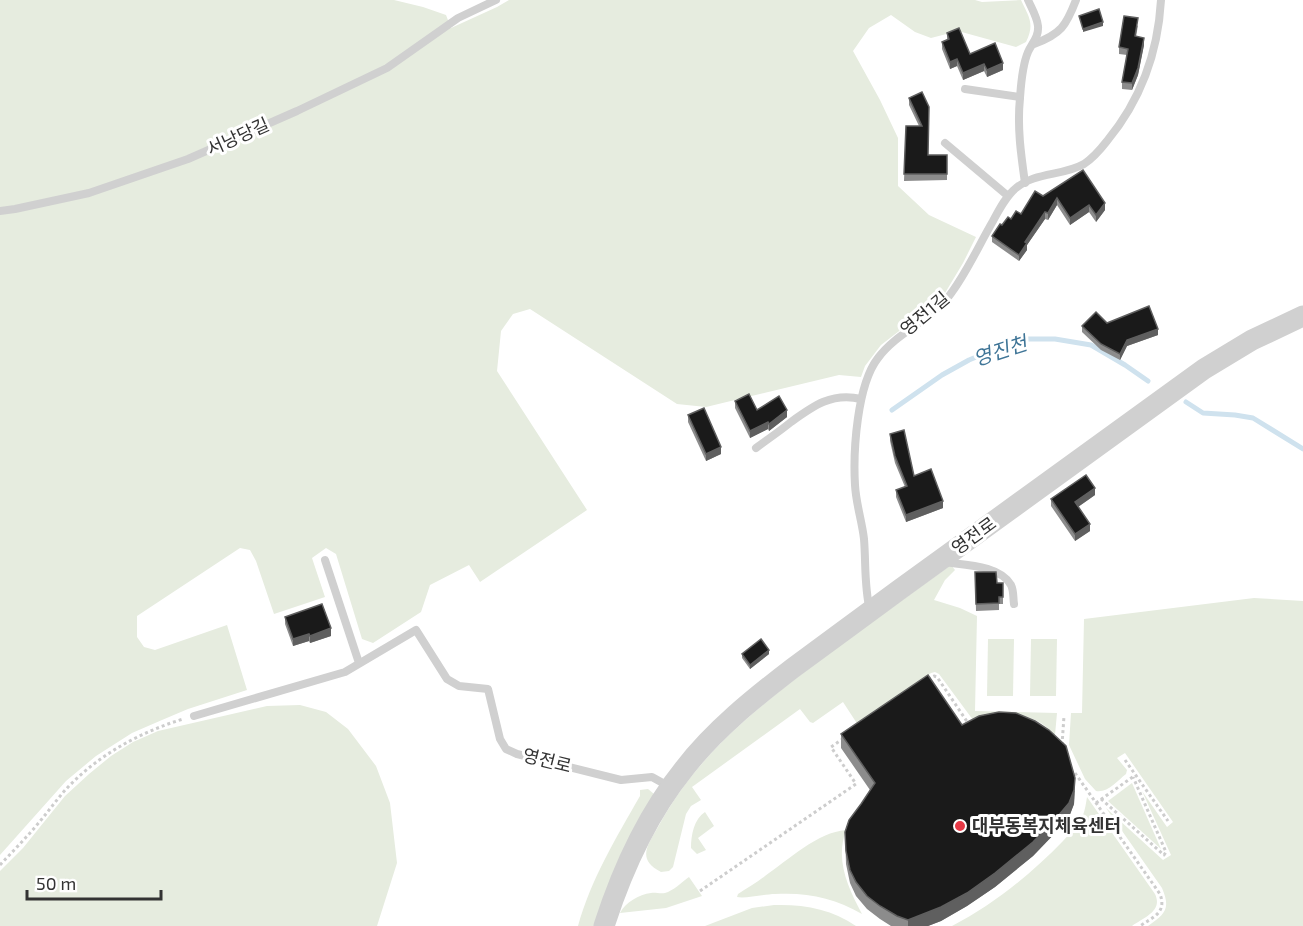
<svg xmlns="http://www.w3.org/2000/svg" width="1303" height="926" viewBox="0 0 1303 926" font-family="'Exo 2','Noto Sans KR',sans-serif">
<style>
.green{fill:#e6ecdf}
.lines{fill:none;stroke-linecap:round;stroke-linejoin:round}
.stream{stroke:#cfe2ee;stroke-width:5}
.path{stroke:#cdcdcd;stroke-width:3;stroke-dasharray:3 3;stroke-linecap:butt}
.service{stroke:#d0d0d0;stroke-width:8}
.tertiary{stroke:#d0d0d0;stroke-width:21}
.wall{fill:#8c8c8c}
.shaded-wall{fill:#5f5f5f}
.building{fill:#1a1a1a;stroke:#5f5f5f;stroke-width:1.5}
.poi-dot{fill:#e63946;stroke:#fff;stroke-width:2}
.labels{text-anchor:middle;stroke-width:6;stroke-linejoin:round;paint-order:stroke}
.street-label{font-size:18px;fill:#333;stroke:#fff}
.poi-label{font-size:18px;font-weight:bold;fill:#333;stroke:#fff;text-anchor:start}
.water-label{font-size:20px;font-style:italic;fill:#3f7597;stroke:#fff}
</style>
<rect width="100%" height="100%" fill="#fff"/>
<!-- green -->
<g class="green">
<path d="M0 0H394L423 7 446 15 451 28 497 7 509 0H975L982 2 1021 0C1029 17 1035 24 1026 42L1016 47 958 31 931 38 915 32 891 15 869 28 853 51 880 100 898 138V186L929 215 976 237 963 263 942 298 881 345 865 366 861 377 839 375 706 407 677 404 530 309 513 314 501 331 497 371 587 510 480 582 469 565 430 585 421 612 373 643 362 639 336 554 326 548 312 558 325 597 274 614 256 561 250 550 240 548 137 616V637L144 647 155 650 227 625 247 690 188 709 162 720 132 733 96 756 66 781 0 855Z"/>
<path d="M951 565 955 570 945 580 934 600 960 608 977 616 975 711 1057 713 1055 735C1048 728 1040 721 1030 718 1015 714 991 721 976 724L939 674 935 672 931 673 858 725 843 702 813 723 810 722 800 709 692 787 701 800 691 806 686 814 673 867 669 871 661 872C636 859 648 845 658 827 695 759 747 716 807 670 854 634 903 600 951 565Z"/>
<path d="M1254 598 1303 601V926H1148C1165 914 1171 909 1162 888L1106 808 1163 860 1171 855 1142 791 1167 827 1173 822 1125 753 1117 758 1127 770 1126 774C1117 781 1108 793 1096 791L1085 779 1069 745 1071 713H1082L1084 619Z"/>
<path d="M988 639H1014L1013 696H987Z"/>
<path d="M1031 639H1057L1056 696H1030Z"/>
<path d="M300 705 326 712 348 729 376 766 390 803 397 863 377 926H0V871L23 848 65 796 89 774 111 756 133 742 158 731 267 706Z"/>
<path d="M1132 783 1161 849 1108 801Z"/>
<path d="M648 789 654 794 595 926H578C591 879 616 838 640 796V790Z"/>
<path d="M1087 797 1155 894C1163 911 1145 917 1132 926H952C993 905 1031 874 1063 841 1070 833 1079 825 1083 815 1085 810 1086 803 1087 797Z"/>
<path d="M705 812 714 826 698 838 706 850 697 854 691 848C691 835 694 819 705 812Z"/>
<path d="M846 830C835 861 848 887 862 914 835 898 807 892 775 894 765 894 745 899 737 897L738 894C747 888 756 883 765 876 788 860 818 832 846 830Z"/>
<path d="M689 877 702 896 666 908 620 913C625 903 639 894 651 893 655 892 660 894 665 893 673 891 682 882 689 877Z"/>
<path d="M774 905C803 904 832 909 856 926H705L752 908Z"/>
</g>
<g class="lines">
<!-- stream -->
<g class="stream">
<path d="M1186 402 1203 413 1235 415 1253 418 1303 449"/>
<path d="M892 410 942 375 969 360 1000 347 1028 339H1055L1091 345 1125 365 1148 381"/>
</g>
<!-- path -->
<g class="path">
<path d="M928 679 934 676 937 677 968 723"/>
<path d="M1062 745 1064 716"/>
<path d="M1125 760 1168 821"/>
<path d="M1075 773 1160 894C1167 913 1153 917 1140 926"/>
<path d="M1101 799 1164 855 1166 852 1133 777"/>
<path d="M1096 803 1134 776"/>
<path d="M0 865C14 850 28 836 41 820 51 808 60 795 71 784 102 753 141 732 183 719"/>
<path d="M700 891 856 784 831 747 844 738"/>
</g>
<!-- service -->
<g class="service">
<path d="M1034 44C1061 34 1066 26 1076 0"/>
<path d="M965 89 1020 97"/>
<path d="M945 143 1008 196"/>
<path d="M1025 183C1021 155 1017 127 1020 98 1021 84 1022 66 1028 52 1032 43 1039 37 1038 26 1037 17 1032 9 1028 0"/>
<path d="M0 211 15 209 89 193 188 159 297 111 387 68 458 18 496 0"/>
<path d="M756 448C768 439 780 431 791 422 813 406 832 392 861 399"/>
<path d="M325 560 359 663"/>
<path d="M944 562C964 565 1000 565 1011 585 1014 591 1013 598 1014 604"/>
<path d="M870 611C864 586 866 564 864 539 862 521 856 504 855 485 853 451 857 385 878 358 898 331 933 320 952 292 968 270 979 245 993 221 999 210 1006 196 1016 188 1035 172 1063 176 1084 164 1093 158 1100 150 1107 141 1140 101 1158 53 1161 0"/>
<path d="M194 716 345 672 416 630 447 679 459 686 488 689 500 739 506 749 517 754 621 780 652 777 670 787"/>
</g>
<!-- tertiary -->
<path class="tertiary" d="M604 926C622 870 647 815 684 769 714 730 754 698 793 668 828 642 864 616 899 590 1001 517 1102 442 1204 369L1252 340 1303 316"/>
</g>
<!-- wall -->
<g class="wall">
<path d="M1138 25 1136 37 1144 45 1138 75 1132 90 1122 89V82L1127 55 1119 54V47Z"/>
<path d="M947 33 970 54 1003 70 987 77 984 71 963 80 957 66 950 69 942 49V42L947 40Z"/>
<path d="M922 92 928 155H947V180L904 181 906 126H919L909 105V98Z"/>
<path d="M1083 170 1105 210 1096 222 1089 212 1070 225 1057 205 1048 220 1045 219 1027 245V250L1019 261 992 242V236L1002 225 1011 219 1021 214 1043 196Z"/>
<path d="M1107 323 1158 335 1127 346 1120 360 1101 350 1082 332V326Z"/>
<path d="M735 401 757 410 787 417 769 431 768 429 750 438 735 408Z"/>
<path d="M688 415 721 454 706 461 688 422Z"/>
<path d="M890 434 914 476 943 508 906 522 896 497V490L905 487 895 463 890 441Z"/>
<path d="M1095 495 1078 507 1090 531 1075 541 1051 506V499Z"/>
<path d="M975 572 997 583H1003V604H999V610L976 611Z"/>
<path d="M285 617 331 636 310 643 309 641 293 646 285 624Z"/>
<path d="M742 654H769L750 669 742 658Z"/>
<path d="M962 725 1075 791 1074 804 1069 817 1058 830 1033 856 995 887 967 906 941 921 928 926H891L880 919 867 909 856 896 850 883 846 864 845 832 870 790 841 748V734Z"/>
</g>
<!-- shaded-wall -->
<g class="shaded-wall">
<path d="M1103 22V26L1083 32V29Z"/>
<path d="M1144 38V45L1138 75 1132 90V83Z"/>
<path d="M957 59V66L950 69V62Z"/>
<path d="M1003 63V70L987 77V70Z"/>
<path d="M984 64V71L963 80V73Z"/>
<path d="M1057 198V205L1048 220V213Z"/>
<path d="M1105 203V210L1096 222V215Z"/>
<path d="M1089 205V212L1070 225V218Z"/>
<path d="M1045 212V219L1027 245V250L1019 261V255L1025 242Z"/>
<path d="M1158 329V335L1127 346 1120 360V354L1127 340Z"/>
<path d="M787 410V417L769 431V424Z"/>
<path d="M768 422V429L750 438V431Z"/>
<path d="M721 447V454L706 461V454Z"/>
<path d="M1095 488V495L1075 509V502Z"/>
<path d="M943 501V508L906 522V515Z"/>
<path d="M1090 524V531L1075 541V534Z"/>
<path d="M331 628V636L310 643V636Z"/>
<path d="M309 634V641L293 646V639Z"/>
<path d="M769 650V654L750 669V665Z"/>
<path d="M1075 778 1074 804 1069 817 1058 830 1033 856 995 887 967 906 941 921 928 926H908V920Z"/>
</g>
<!-- building -->
<g class="building">
<path d="M1099 9 1103 22 1083 29 1079 16Z"/>
<path d="M1124 16 1138 18 1135 36 1144 38 1138 68 1132 83 1122 82 1128 49 1119 47Z"/>
<path d="M959 28 970 54 995 43 1003 63 987 70 984 64 963 73 957 59 950 62 942 42 949 39 947 33Z"/>
<path d="M922 92 929 107 928 155H947V174H904L906 126H922L909 98Z"/>
<path d="M1083 170 1105 203 1096 215 1089 205 1070 218 1057 198 1048 213 1045 212 1025 242 1027 243 1019 255 992 236 1000 224 1002 225 1008 217 1011 219 1016 211 1021 214 1035 191 1043 196Z"/>
<path d="M1149 306 1158 329 1127 340 1120 354 1101 344 1082 326 1096 312 1107 323Z"/>
<path d="M749 394 757 410 779 396 787 410 769 424 768 422 750 431 735 401Z"/>
<path d="M704 408 721 447 706 454 688 415Z"/>
<path d="M904 430 914 476 931 469 943 501 906 515 896 490 907 486 895 456 890 434Z"/>
<path d="M1086 475 1095 488 1075 502 1090 524 1075 534 1051 499Z"/>
<path d="M975 572H996L997 583H1003V597H999V603L976 604Z"/>
<path d="M322 604 331 628 310 636 309 634 293 639 285 617Z"/>
<path d="M761 639 769 650 750 665 742 654Z"/>
<path d="M928 675 962 725 979 716 999 712 1016 713 1035 721 1049 730 1066 746 1075 778 1074 790 1069 803 1058 816 1033 842 995 873 967 893 941 907 908 920 897 916 880 906 867 896 856 882 850 870 846 851 845 832 849 820 861 804 875 783 841 734Z"/>
</g>
<!-- markers -->
<circle class="poi-dot" cx="960" cy="826" r="6"/>
<g class="labels">
<!-- street labels -->
<g class="street-label">
<text transform="translate(238 137) rotate(-24)" y="6">서낭당길</text>
<text transform="translate(925 314) rotate(-40)" y="6">영전1길</text>
<text transform="translate(974 536) rotate(-36)" y="6">영전로</text>
<text transform="translate(547 761) rotate(14)" y="6">영전로</text>
</g>
<!-- poi labels -->
<g class="poi-label">
<text x="972" y="832">대부동복지체육센터</text>
</g>
<!-- water labels -->
<g class="water-label">
<text transform="translate(1000 351) rotate(-18)" y="7">영진천</text>
</g>
</g>
<!-- scale -->
<path d="M27 890v9h134v-9" fill="none" stroke="#333333" stroke-width="3"/>
<text x="36" y="890" font-size="18" fill="#333333" stroke="#ffffff" stroke-width="4.5" paint-order="stroke">50 m</text>
</svg>
